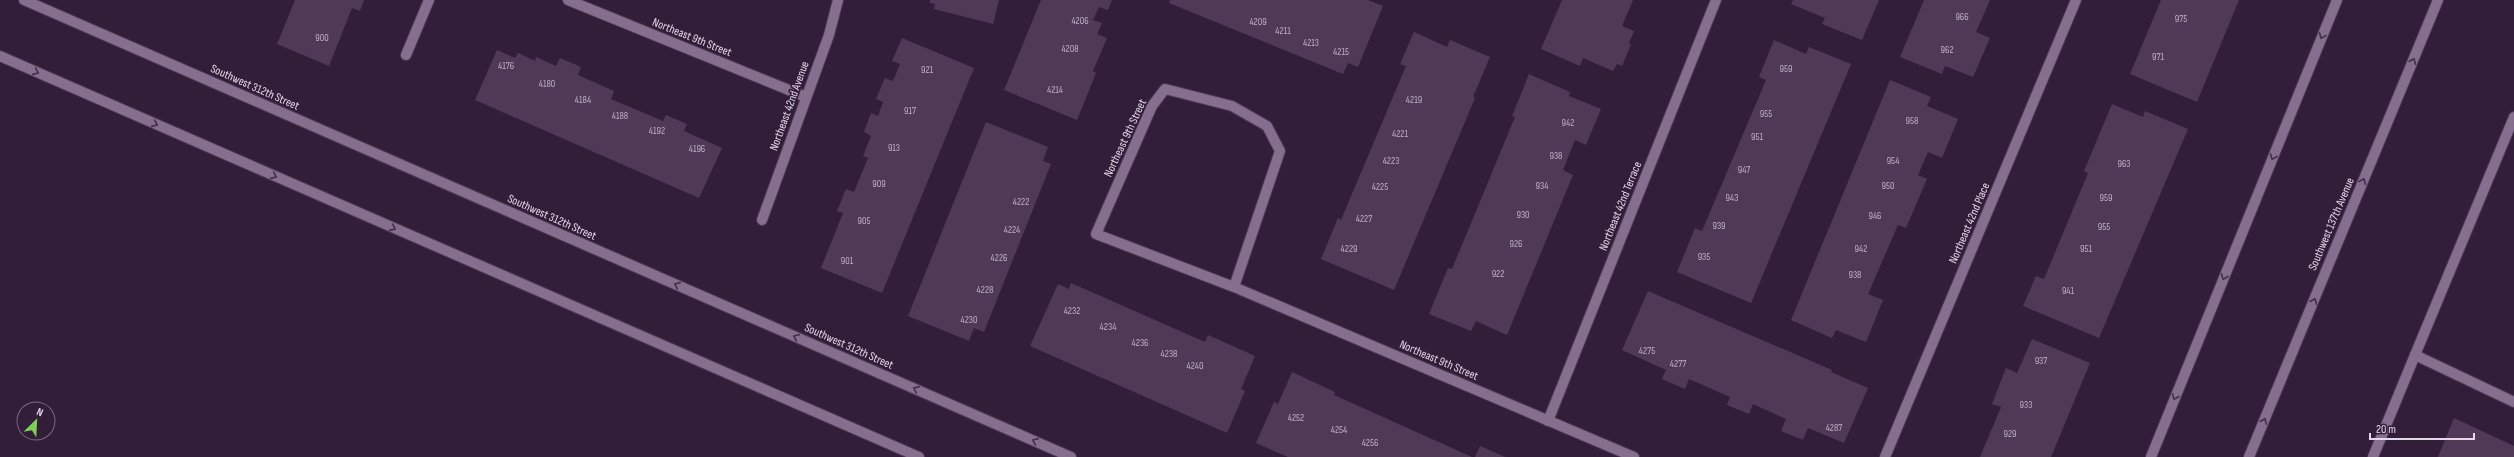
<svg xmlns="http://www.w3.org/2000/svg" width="2514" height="457" viewBox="0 0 2514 457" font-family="'Sofia Sans Condensed',sans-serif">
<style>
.building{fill:#503957}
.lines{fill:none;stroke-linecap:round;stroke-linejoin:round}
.lane-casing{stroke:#4b3951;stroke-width:12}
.street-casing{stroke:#4b3951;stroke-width:12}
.secondary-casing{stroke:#4b3951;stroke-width:12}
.lane{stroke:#866e8f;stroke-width:10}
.street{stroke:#866e8f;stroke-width:10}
.secondary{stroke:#866e8f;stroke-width:10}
.oneway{stroke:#442e4b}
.labels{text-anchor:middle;stroke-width:3.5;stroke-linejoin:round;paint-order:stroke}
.number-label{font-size:10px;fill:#bfb0c4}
.street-label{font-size:12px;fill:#e4d7e9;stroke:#331e3a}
</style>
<rect width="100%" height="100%" fill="#331e3a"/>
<!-- building -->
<g class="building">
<path d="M295 0H364L360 11 352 8 329 66 277 44Z"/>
<path d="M930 0H999L993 24 934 9 935 4 930 3Z"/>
<path d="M1041 0H1112L1108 10 1099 7 1093 20 1102 23 1097 34 1107 38 1093 71 1096 73 1077 120 1004 90Z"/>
<path d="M1170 0H1368L1383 6 1358 67 1348 63 1343 74 1169 3Z"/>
<path d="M1562 0H1633L1622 26 1634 31 1629 43 1631 44 1622 66 1617 64 1613 71 1583 58 1580 66 1541 49Z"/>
<path d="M1793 0H1879L1862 40 1822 24 1825 18 1791 4Z"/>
<path d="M1924 0H1990L1976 32 1990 38 1973 77 1945 66 1942 74 1900 57Z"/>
<path d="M2161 0H2239L2197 102 2130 74Z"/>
<path d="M1414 32 1447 47 1450 40 1490 57 1473 97 1475 98 1394 290 1321 259 1338 218 1341 220 1406 66 1400 64Z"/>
<path d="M902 38 974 68 882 293 821 268 843 213 837 211 846 189 854 192 868 158 863 156 871 136 864 132 871 113 878 116 883 102 876 99 885 78 893 81 900 64 892 61Z"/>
<path d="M1774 40 1806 54 1809 47 1851 64 1751 303 1677 272 1695 228 1702 231 1766 80 1759 77Z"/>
<path d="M497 50 515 58 518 53 535 61 536 57 556 66 560 58 581 67 578 75 614 91 611 99 663 121 666 115 687 124 684 131 722 148 699 198 475 100Z"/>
<path d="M1529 74 1570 92 1569 96 1601 109 1586 145 1575 140 1563 170 1573 175 1507 335 1476 321 1471 331 1429 314 1448 268 1452 269 1515 117 1512 116Z"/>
<path d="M1890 80 1931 97 1927 106 1958 119 1942 158 1928 152 1918 175 1927 179 1906 228 1898 225 1868 294 1883 300 1866 342 1836 330 1832 338 1791 320Z"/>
<path d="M2112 104 2143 117 2145 111 2188 129 2099 338 2023 306 2036 276 2044 279 2088 173 2084 171Z"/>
<path d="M986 122 1048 147 1043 161 1051 164 984 332 974 328 969 341 908 316Z"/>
<path d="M1071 283 1205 342 1208 335 1255 356 1241 389 1245 391 1227 433 1030 346 1058 284 1069 289Z"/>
<path d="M1648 291 1832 370 1831 372 1868 388 1844 443 1808 428 1803 440 1781 431 1786 419 1753 404 1749 414 1727 405 1730 397 1689 379 1685 389 1662 379 1666 370 1622 350Z"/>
<path d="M2032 339 2090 363 2051 457H1980L2001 407 1992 404 2006 368 2017 373Z"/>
<path d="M1292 372 1335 392 1334 395 1472 457H1288L1256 443 1274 402 1278 404Z"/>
<path d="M2454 418 2514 446V457H2438Z"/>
<path d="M1480 446 1505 457H1475Z"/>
</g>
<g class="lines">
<!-- lane casing -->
<g class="lane-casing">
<g id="lane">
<path d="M2415 355 2514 117"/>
<path d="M2373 457 2415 355 2514 402"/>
</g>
</g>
<!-- street casing -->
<g class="street-casing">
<g id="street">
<path d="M568 0 806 97"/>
<path d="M406 55 429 0"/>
<path d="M762 220 829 35 838 0"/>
<path d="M1234 287 1280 151 1267 126 1232 106 1165 89 1152 106 1096 234 1234 287 1634 457"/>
<path d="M1548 421 1716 0"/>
<path d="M1885 457 2076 0"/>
</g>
</g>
<!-- secondary casing -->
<g class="secondary-casing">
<g id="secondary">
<path d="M24 0 1071 457"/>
<path d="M0 56 919 457"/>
<path d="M2151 457 2337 0"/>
<path d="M2249 457 2438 0"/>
</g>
</g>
<!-- lane -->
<use href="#lane" class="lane"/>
<!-- street -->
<use href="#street" class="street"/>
<!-- secondary -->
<use href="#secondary" class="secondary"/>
</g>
<!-- one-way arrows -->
<defs><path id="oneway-chevron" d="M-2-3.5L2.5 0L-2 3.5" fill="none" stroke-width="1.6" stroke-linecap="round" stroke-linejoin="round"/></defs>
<g class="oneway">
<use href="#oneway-chevron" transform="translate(2322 36) rotate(112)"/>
<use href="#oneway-chevron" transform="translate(2413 61) rotate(-67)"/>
<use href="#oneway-chevron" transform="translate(36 72) rotate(24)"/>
<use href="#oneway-chevron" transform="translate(155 124) rotate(24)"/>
<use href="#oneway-chevron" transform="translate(2273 157) rotate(112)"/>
<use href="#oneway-chevron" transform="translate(274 176) rotate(24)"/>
<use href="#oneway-chevron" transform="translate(2363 181) rotate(-67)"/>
<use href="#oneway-chevron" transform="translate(393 228) rotate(24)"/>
<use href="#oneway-chevron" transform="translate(2224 277) rotate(112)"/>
<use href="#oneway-chevron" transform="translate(677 285) rotate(-156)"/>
<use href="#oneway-chevron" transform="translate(2314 301) rotate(-67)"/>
<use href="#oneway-chevron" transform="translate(796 337) rotate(-156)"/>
<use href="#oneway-chevron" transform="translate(916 389) rotate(-156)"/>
<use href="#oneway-chevron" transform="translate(2175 397) rotate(112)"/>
<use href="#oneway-chevron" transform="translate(2264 421) rotate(-67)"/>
<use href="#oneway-chevron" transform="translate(1035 441) rotate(-156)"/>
</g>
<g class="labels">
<!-- number labels -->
<g class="number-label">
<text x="1962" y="20">966</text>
<text x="2181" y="22">975</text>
<text x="1080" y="24">4206</text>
<text x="1258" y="25">4209</text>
<text x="1283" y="34">4211</text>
<text x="322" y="41">900</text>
<text x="1311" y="46">4213</text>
<text x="1070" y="52">4208</text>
<text x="1947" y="53">962</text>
<text x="1341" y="55">4215</text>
<text x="2158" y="60">971</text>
<text x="506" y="69">4176</text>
<text x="1786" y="72">959</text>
<text x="927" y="73">921</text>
<text x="547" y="87">4180</text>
<text x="1055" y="93">4214</text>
<text x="583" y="103">4184</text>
<text x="1414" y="103">4219</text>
<text x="910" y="114">917</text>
<text x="1766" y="117">955</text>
<text x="620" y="119">4188</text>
<text x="1912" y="124">958</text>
<text x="1568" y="126">942</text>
<text x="657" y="134">4192</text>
<text x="1400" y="137">4221</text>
<text x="1757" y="140">951</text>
<text x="894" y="151">913</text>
<text x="697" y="152">4196</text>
<text x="1556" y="159">938</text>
<text x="1391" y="164">4223</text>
<text x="1893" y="164">954</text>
<text x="2124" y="167">963</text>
<text x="1744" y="173">947</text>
<text x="879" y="187">909</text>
<text x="1542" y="189">934</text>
<text x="1888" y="189">950</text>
<text x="1380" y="190">4225</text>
<text x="1732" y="201">943</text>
<text x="2106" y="201">959</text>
<text x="1021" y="205">4222</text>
<text x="1523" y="218">930</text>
<text x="1875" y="219">946</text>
<text x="1364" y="222">4227</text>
<text x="864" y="224">905</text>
<text x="1719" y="229">939</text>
<text x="2104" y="230">955</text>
<text x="1012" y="233">4224</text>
<text x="1516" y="247">926</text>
<text x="1349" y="252">4229</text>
<text x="1861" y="252">942</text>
<text x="2086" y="252">951</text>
<text x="1704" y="260">935</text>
<text x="999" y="261">4226</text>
<text x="847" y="264">901</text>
<text x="1498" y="277">922</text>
<text x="1855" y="278">938</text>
<text x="985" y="293">4228</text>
<text x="2068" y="294">941</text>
<text x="1072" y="314">4232</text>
<text x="969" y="323">4230</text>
<text x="1108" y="330">4234</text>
<text x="1140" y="346">4236</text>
<text x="1647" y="354">4275</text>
<text x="1169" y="357">4238</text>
<text x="2041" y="364">937</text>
<text x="1678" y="367">4277</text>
<text x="1195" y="369">4240</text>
<text x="2026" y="408">933</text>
<text x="1296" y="421">4252</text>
<text x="1834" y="431">4287</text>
<text x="1339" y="433">4254</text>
<text x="2010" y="437">929</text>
<text x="1370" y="446">4256</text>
</g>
<!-- street labels -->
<g class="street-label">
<text transform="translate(692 37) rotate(22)" y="4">Northeast 9th Street</text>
<text transform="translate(255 87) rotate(24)" y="4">Southwest 312th Street</text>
<text transform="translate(789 106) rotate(-70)" y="4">Northeast 42nd Avenue</text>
<text transform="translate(1125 138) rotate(-65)" y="4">Northeast 9th Street</text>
<text transform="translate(1620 206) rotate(-68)" y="4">Northeast 42nd Terrace</text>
<text transform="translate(552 217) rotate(24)" y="4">Southwest 312th Street</text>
<text transform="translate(1969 223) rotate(-67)" y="4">Northeast 42nd Place</text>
<text transform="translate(2331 224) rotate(-67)" y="4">Southwest 137th Avenue</text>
<text transform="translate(849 346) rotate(24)" y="4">Southwest 312th Street</text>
<text transform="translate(1439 360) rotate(23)" y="4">Northeast 9th Street</text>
</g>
</g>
<!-- north arrow -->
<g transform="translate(36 421) rotate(24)"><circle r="19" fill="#331e3a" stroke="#7a6880"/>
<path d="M0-3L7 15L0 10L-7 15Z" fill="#7cd155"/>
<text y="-6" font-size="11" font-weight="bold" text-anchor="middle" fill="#e4d7e9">N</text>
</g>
<!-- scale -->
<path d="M2370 433v6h104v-6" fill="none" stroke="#e4d7e9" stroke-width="2"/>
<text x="2376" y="433" font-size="12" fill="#e4d7e9" stroke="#331e3a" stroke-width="3" paint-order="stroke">20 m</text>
</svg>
